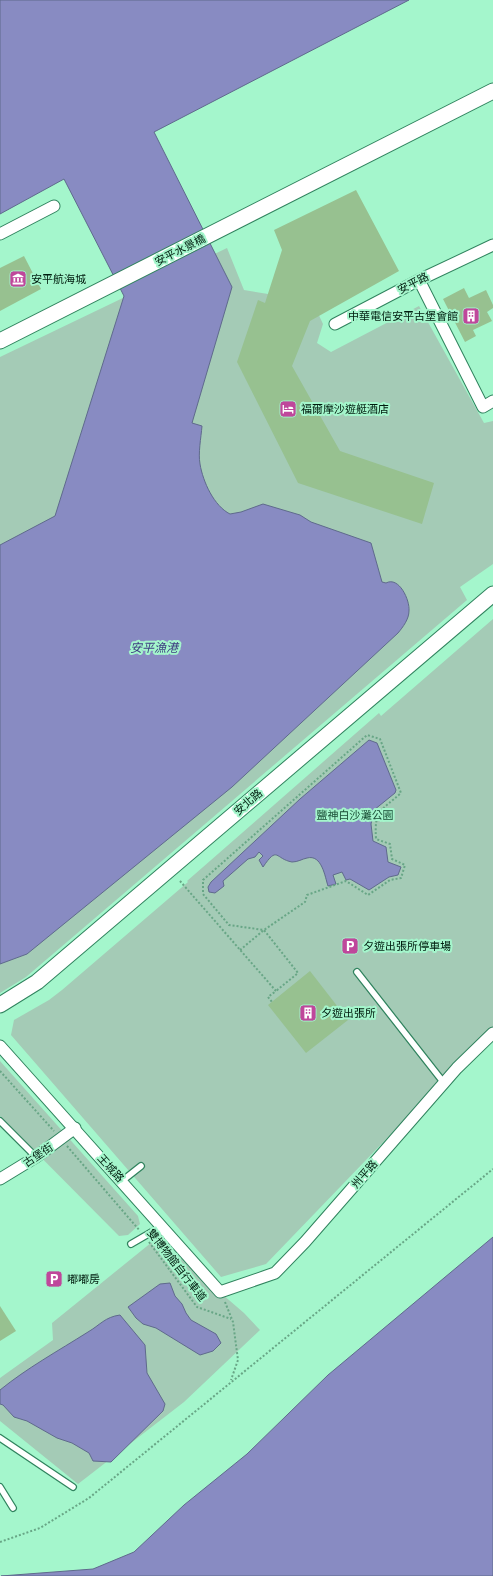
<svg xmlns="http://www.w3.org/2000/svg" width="493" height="1576" font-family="'DM Sans','Noto Sans TC',sans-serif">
<rect width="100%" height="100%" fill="#a4f6cc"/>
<g fill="#a4cbb6">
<path d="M 227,248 L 244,290 L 268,294 L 316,309 L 323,324 L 317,343 L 331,352 L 419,306 L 484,423 L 493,421 L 493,564 L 460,587 L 467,600 L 26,977 L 0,993 L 0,357 Z"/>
<path d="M 493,619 L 493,1028 L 266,1264 L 221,1277 L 11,1035 L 14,1020 L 49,1000 L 62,990 L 188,882 L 187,881 L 379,713 L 381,716 Z"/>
<path d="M 0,1061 L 138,1216 L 140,1224 L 128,1235 L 119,1236 L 0,1116 Z"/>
<path d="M 157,1238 L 244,1313 L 260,1330 L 184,1402 L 78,1484 L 0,1421 L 0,1378 L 53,1340 L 52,1323 Z"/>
</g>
<g fill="#888bc2" stroke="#5f6a8c">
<path d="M 0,0 L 409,0 L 154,132 L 232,287 L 192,423 L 202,426 C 201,438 198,453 200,464 C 203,482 214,506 230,514 L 241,512 L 263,504 L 300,515 L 311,522 L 371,543 L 382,582 L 386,583 C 399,576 410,600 409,611 C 409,619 403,627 398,633 L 232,787 L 27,954 L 0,964 L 0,545 L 55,516 L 124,296 L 64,179 L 0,214 Z"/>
<path d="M 369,740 L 377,743 L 396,790 L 395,793 L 374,810 L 371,824 L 373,841 L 386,847 L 388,862 L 401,867 L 398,875 L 389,877 L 369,890 L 350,879 L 346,880 L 342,872 L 333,875 L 336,884 L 328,886 C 325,877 322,854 307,858 C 302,859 298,862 292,862 C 275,859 278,845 263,867 L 259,860 L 263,856 L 259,852 L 255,857 L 248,859 L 223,881 L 224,886 L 215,893 L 209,892 L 208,887 L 211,882 L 300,799 Z"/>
<path d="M 493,1237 L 493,1576 L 1,1576 L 93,1569 L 134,1552 L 184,1505 L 247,1454 L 328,1375 Z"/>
<path d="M 170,1283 L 175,1296 L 182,1304 L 186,1313 L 191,1320 L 216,1334 L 221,1343 L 213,1351 L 200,1355 L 156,1328 L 143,1324 L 136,1318 L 128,1307 L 160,1284 Z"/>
<path d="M 120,1315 L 145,1345 L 147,1373 L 165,1404 L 163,1411 L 111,1462 L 93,1461 L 89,1453 L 72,1443 L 57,1438 L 27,1421 L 14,1417 L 3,1405 L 0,1404 L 0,1390 C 27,1368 58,1351 88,1332 C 100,1325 105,1317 120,1315 Z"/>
</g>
<g fill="#97c190">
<path d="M 356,190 L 399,271 L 310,321 L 292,366 L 340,451 L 434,483 L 422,524 L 298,483 L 237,362 L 258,300 L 265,303 L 282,250 L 274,230 Z"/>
<path d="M 24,256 L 41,289 L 0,311 L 0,268 Z"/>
<path d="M 464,288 L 469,298 L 486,290 L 493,305 L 493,308 L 487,312 L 492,321 L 473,330 L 476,336 L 465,342 L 443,299 Z"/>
<path d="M 310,971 L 348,1020 L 306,1053 L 268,1005 Z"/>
<path d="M 0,1306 L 16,1331 L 0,1341 Z"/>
</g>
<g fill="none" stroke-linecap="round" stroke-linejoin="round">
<g stroke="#30835e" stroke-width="8">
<g id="lane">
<path d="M 357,972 L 444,1083"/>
<path d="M 0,1121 L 36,1157"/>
<path d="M 122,1181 L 141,1166"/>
<path d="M 131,1244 L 162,1226"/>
<path d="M 0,1438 L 73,1487"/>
<path d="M 0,1487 L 13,1508"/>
</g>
</g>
<g stroke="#30835e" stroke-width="13">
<g id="street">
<path d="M 0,234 L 54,206"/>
<path d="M 419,280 L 483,407 L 493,401"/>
<path d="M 335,324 L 419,280 L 493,245"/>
<path d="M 0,1046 L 220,1292 L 275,1273 L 305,1242 L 457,1068 L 493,1033"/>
<path d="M 0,1179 L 36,1157 L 75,1128"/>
</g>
</g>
<g stroke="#30835e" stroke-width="17">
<g id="secondary">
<path d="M 0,341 L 493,91"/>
<path d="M 0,1005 L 37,982 L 493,594"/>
</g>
</g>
<g stroke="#68a686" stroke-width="2" stroke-dasharray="2 2" stroke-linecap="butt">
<path d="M 180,881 L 276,991 L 268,997 L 272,1002"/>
<path d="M 240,950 L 264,930 L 305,902 L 307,895 L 346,881 L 368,895 L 390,880 L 401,878 L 405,865 L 392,859 L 390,844 L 376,839 C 374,810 381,811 401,793 L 380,739 L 367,735 L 203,880 L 203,894 L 229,925 L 264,930 L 298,973 L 276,991"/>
<path d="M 0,1071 L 54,1131"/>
<path d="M 67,1146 L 140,1231"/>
<path d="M 149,1242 L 197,1307 L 231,1319"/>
<path d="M 225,1302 L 233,1322 L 238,1360 L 231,1380"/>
<path d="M 0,1542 L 40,1528 L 89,1498 L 493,1169"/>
</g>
<use href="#lane" stroke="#fff" stroke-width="5.5"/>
<use href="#street" stroke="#fff" stroke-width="11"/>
<use href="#secondary" stroke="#fff" stroke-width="15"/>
</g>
<defs>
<g id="museum-square" transform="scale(0.9)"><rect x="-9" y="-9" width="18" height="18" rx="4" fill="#bf479b" stroke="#a4f6cc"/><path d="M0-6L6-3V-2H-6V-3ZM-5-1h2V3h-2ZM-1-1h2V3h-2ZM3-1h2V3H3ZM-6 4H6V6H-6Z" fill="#fff"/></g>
<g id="building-square" transform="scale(0.9)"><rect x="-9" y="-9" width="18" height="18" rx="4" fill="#bf479b" stroke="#a4f6cc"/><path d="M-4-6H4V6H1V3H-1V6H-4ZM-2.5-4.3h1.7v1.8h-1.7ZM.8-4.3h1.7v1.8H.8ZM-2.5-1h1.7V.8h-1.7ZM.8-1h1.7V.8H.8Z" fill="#fff"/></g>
<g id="hotel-square" transform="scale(0.9)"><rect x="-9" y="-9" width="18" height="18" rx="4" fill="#bf479b" stroke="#a4f6cc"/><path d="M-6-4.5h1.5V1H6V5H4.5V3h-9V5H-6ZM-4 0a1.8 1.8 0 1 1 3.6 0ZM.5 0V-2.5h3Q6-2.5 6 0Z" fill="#fff"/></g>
<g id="parking-square" transform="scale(0.9)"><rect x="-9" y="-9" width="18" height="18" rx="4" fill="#bf479b" stroke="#a4f6cc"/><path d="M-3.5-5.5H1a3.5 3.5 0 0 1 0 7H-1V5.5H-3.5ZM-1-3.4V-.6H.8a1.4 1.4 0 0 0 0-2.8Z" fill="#fff"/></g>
</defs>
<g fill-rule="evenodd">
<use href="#museum-square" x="18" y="279"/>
<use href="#building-square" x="471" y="316"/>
<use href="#hotel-square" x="288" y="409"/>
<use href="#parking-square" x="350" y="946"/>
<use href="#building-square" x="308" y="1013"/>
<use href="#parking-square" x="54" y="1279"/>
</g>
<g text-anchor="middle" stroke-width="4" stroke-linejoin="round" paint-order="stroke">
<g font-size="11" fill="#001d0f" stroke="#a4f6cc">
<text transform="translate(180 250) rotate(-27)" y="4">安平水景橋</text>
<text transform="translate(413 283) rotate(-27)" y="4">安平路</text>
<text transform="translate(248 802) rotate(-40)" y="4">安北路</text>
<text transform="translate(38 1155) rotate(-34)" y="4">古堡街</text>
<text transform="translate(111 1168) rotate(48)" y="4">王城路</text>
<text transform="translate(364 1174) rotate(-49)" y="4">州平路</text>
<text transform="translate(177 1265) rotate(52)" y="4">雙博物館自行車道</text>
</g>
<g font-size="11" fill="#001d0f" stroke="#a4f6cc" text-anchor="start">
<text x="31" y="283">安平航海城</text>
<text x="458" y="320" text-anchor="end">中華電信安平古堡會館</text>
<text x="301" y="413">福爾摩沙遊艇酒店</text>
<text x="363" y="950">夕遊出張所停車場</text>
<text x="321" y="1017">夕遊出張所</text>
<text x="67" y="1283">嘟嘟房</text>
</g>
<g font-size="11" fill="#1a4d36" stroke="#a4f6cc">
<text x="355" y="819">鹽神白沙灘公園</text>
</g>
<g font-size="12" font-style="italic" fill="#3e3d81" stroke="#a4f6cc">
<text x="154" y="652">安平漁港</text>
</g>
</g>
</svg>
